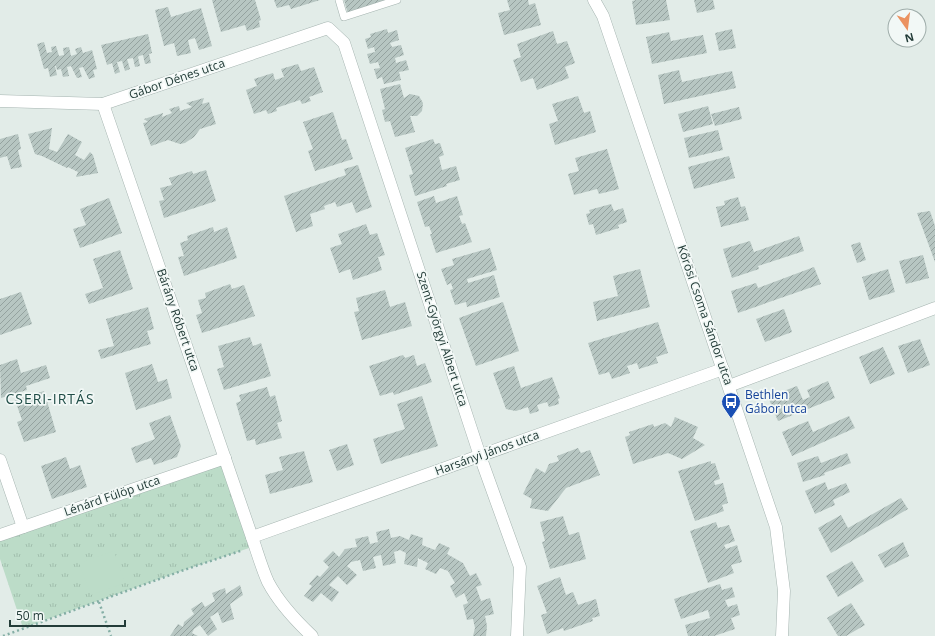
<svg xmlns="http://www.w3.org/2000/svg" width="935" height="636" font-family="'Open Sans',sans-serif">
<defs>
<pattern id="grass-tufts" width="24" height="20" patternUnits="userSpaceOnUse"><rect width="24" height="20" fill="#bcdcc8"/><path d="M3 7l-1-3M5 7V3M7 7l1-3M15 17l-1-3M17 17v-4M19 17l1-3" fill="none" stroke="#a1bead"/></pattern>
<pattern id="building-hatch" width="6" height="6" patternUnits="userSpaceOnUse"><rect width="6" height="6" fill="#b7c6c2"/><path d="M-1 1l2-2M0 6l6-6M5 7l2-2" fill="none" stroke="#94a29f"/></pattern>
</defs>
<rect width="100%" height="100%" fill="#e2ece8"/>
<path fill="url(#grass-tufts)" d="M 225,458 L 255,546 L 184,570 L 23,628 L 0,559 L 0,535 Z"/>
<path fill="#bcdcc8" d="M 114,551 L 125,583 L 91,595 L 79,563 Z"/>
<g fill="url(#building-hatch)">
<path d="M 212,0 L 255,0 L 261,20 L 259,21 L 260,27 L 247,31 L 245,25 L 221,32 Z"/>
<path d="M 274,0 L 320,0 L 291,9 L 289,5 L 277,8 Z"/>
<path d="M 344,0 L 388,0 L 348,14 Z"/>
<path d="M 507,0 L 528,0 L 529,5 L 535,3 L 541,25 L 504,35 L 498,13 L 510,10 Z"/>
<path d="M 636,0 L 666,0 L 670,20 L 636,25 L 632,1 Z"/>
<path d="M 694,0 L 713,0 L 715,9 L 697,13 Z"/>
<path d="M 168,7 L 171,17 L 201,8 L 212,46 L 199,50 L 195,38 L 188,40 L 191,53 L 177,56 L 174,43 L 164,46 L 155,10 Z"/>
<path d="M 387,29 L 388,33 L 397,30 L 399,40 L 390,43 L 392,47 L 401,45 L 404,55 L 395,58 L 396,63 L 406,60 L 409,70 L 399,72 L 401,80 L 384,84 L 382,77 L 377,79 L 374,69 L 380,68 L 378,62 L 370,64 L 367,54 L 375,52 L 374,47 L 368,49 L 365,39 L 371,37 L 370,34 Z"/>
<path d="M 732,29 L 736,48 L 719,51 L 715,33 Z"/>
<path d="M 553,31 L 557,44 L 567,41 L 575,63 L 565,67 L 569,78 L 537,90 L 533,78 L 521,82 L 513,60 L 521,57 L 517,44 Z"/>
<path d="M 669,32 L 671,41 L 703,35 L 707,53 L 652,64 L 646,37 Z"/>
<path d="M 148,34 L 152,53 L 149,54 L 151,63 L 145,64 L 143,55 L 139,56 L 138,57 L 140,66 L 135,67 L 133,58 L 127,59 L 130,69 L 125,71 L 122,61 L 117,62 L 120,72 L 115,74 L 112,63 L 107,65 L 101,45 Z"/>
<path d="M 44,42 L 47,53 L 52,52 L 51,47 L 56,46 L 59,56 L 64,55 L 63,48 L 69,47 L 71,56 L 77,54 L 75,49 L 81,47 L 83,53 L 92,50 L 97,69 L 93,70 L 95,77 L 89,79 L 83,67 L 79,68 L 82,77 L 77,78 L 71,66 L 67,67 L 69,76 L 63,77 L 61,69 L 57,70 L 56,66 L 55,66 L 57,75 L 50,77 L 48,68 L 44,69 L 37,44 Z"/>
<path d="M 298,64 L 301,71 L 314,67 L 323,92 L 309,97 L 311,101 L 302,104 L 300,100 L 276,108 L 277,111 L 268,114 L 266,110 L 254,114 L 246,90 L 257,86 L 254,79 L 273,73 L 275,80 L 284,77 L 281,69 Z"/>
<path d="M 679,70 L 682,82 L 732,71 L 736,88 L 664,104 L 658,75 Z"/>
<path d="M 400,84 L 404,98 L 410,94 L 419,96 L 423,103 L 422,111 L 417,116 L 410,116 L 415,132 L 395,137 L 390,121 L 385,122 L 382,110 L 385,109 L 380,89 Z"/>
<path d="M 578,96 L 584,113 L 590,111 L 596,132 L 555,145 L 549,124 L 558,121 L 552,104 Z"/>
<path d="M 204,98 L 202,104 L 209,102 L 216,124 L 200,129 L 194,137 L 185,143 L 180,144 L 168,140 L 151,146 L 143,123 L 148,122 L 144,119 L 163,113 L 162,117 L 172,113 L 169,109 L 179,106 L 180,111 L 192,107 L 186,103 Z"/>
<path d="M 708,106 L 713,124 L 683,132 L 678,114 Z"/>
<path d="M 739,107 L 742,119 L 715,126 L 711,114 Z"/>
<path d="M 333,112 L 342,140 L 346,139 L 353,159 L 315,171 L 308,151 L 313,149 L 303,122 Z"/>
<path d="M 52,128 L 49,149 L 57,152 L 68,134 L 82,142 L 75,155 L 84,160 L 90,152 L 93,155 L 98,173 L 76,177 L 78,172 L 68,167 L 67,168 L 42,156 L 35,154 L 28,134 Z"/>
<path d="M 718,130 L 723,150 L 689,158 L 684,138 Z"/>
<path d="M 18,134 L 21,149 L 18,150 L 22,167 L 11,169 L 7,156 L 0,158 L 0,139 Z"/>
<path d="M 433,139 L 435,144 L 440,143 L 444,155 L 439,157 L 442,170 L 456,166 L 460,180 L 446,184 L 447,186 L 415,196 L 409,175 L 413,174 L 405,148 Z"/>
<path d="M 607,149 L 619,189 L 599,194 L 597,189 L 574,195 L 568,174 L 579,171 L 575,158 Z"/>
<path d="M 729,156 L 735,178 L 694,189 L 688,167 Z"/>
<path d="M 358,165 L 372,207 L 356,213 L 352,202 L 337,207 L 335,202 L 324,206 L 325,209 L 310,214 L 313,226 L 296,232 L 284,196 L 346,175 L 344,169 Z"/>
<path d="M 206,170 L 216,201 L 164,218 L 159,201 L 164,200 L 160,188 L 172,185 L 169,178 L 192,171 L 193,174 Z"/>
<path d="M 434,196 L 436,203 L 457,196 L 463,215 L 459,216 L 462,224 L 465,223 L 472,242 L 436,253 L 430,234 L 432,234 L 429,226 L 425,227 L 417,202 Z"/>
<path d="M 738,197 L 741,207 L 745,206 L 749,220 L 721,227 L 716,207 L 725,205 L 724,201 Z"/>
<path d="M 109,198 L 122,233 L 80,248 L 73,229 L 86,225 L 80,209 Z"/>
<path d="M 611,204 L 614,211 L 623,208 L 627,222 L 618,225 L 619,228 L 596,235 L 593,224 L 589,225 L 586,214 L 590,213 L 589,210 Z"/>
<path d="M 930,211 L 935,226 L 935,262 L 917,213 Z"/>
<path d="M 366,224 L 370,235 L 377,233 L 385,255 L 378,257 L 382,270 L 353,280 L 350,269 L 339,273 L 330,248 L 342,244 L 338,234 Z"/>
<path d="M 213,227 L 214,232 L 227,227 L 237,258 L 184,276 L 178,257 L 184,256 L 180,243 L 188,240 L 187,236 Z"/>
<path d="M 799,236 L 804,251 L 758,266 L 759,269 L 732,278 L 723,249 L 750,241 L 754,252 Z"/>
<path d="M 860,242 L 866,260 L 857,263 L 851,245 Z"/>
<path d="M 490,248 L 497,270 L 467,279 L 468,283 L 494,275 L 500,297 L 467,307 L 466,302 L 455,305 L 450,290 L 453,289 L 451,283 L 447,285 L 441,269 L 454,265 L 452,259 Z"/>
<path d="M 120,250 L 133,289 L 89,304 L 85,294 L 103,288 L 93,259 Z"/>
<path d="M 923,255 L 929,278 L 906,284 L 899,261 Z"/>
<path d="M 814,267 L 821,284 L 738,313 L 731,291 L 756,283 L 758,288 Z"/>
<path d="M 640,269 L 650,307 L 597,321 L 593,302 L 618,296 L 613,276 Z"/>
<path d="M 888,269 L 895,292 L 869,300 L 862,277 Z"/>
<path d="M 230,284 L 232,289 L 244,285 L 255,316 L 202,333 L 196,315 L 202,313 L 198,300 L 206,298 L 205,293 Z"/>
<path d="M 385,290 L 390,307 L 405,302 L 412,326 L 362,340 L 354,312 L 359,311 L 356,298 Z"/>
<path d="M 21,292 L 32,324 L 0,335 L 0,299 Z"/>
<path d="M 503,302 L 519,351 L 476,366 L 459,318 Z"/>
<path d="M 148,307 L 154,329 L 147,331 L 151,344 L 101,359 L 98,350 L 114,346 L 106,319 Z"/>
<path d="M 784,309 L 792,332 L 765,342 L 756,319 Z"/>
<path d="M 658,322 L 668,353 L 656,357 L 658,363 L 639,369 L 637,363 L 627,366 L 630,373 L 612,379 L 609,372 L 599,375 L 588,343 Z"/>
<path d="M 250,337 L 253,346 L 261,343 L 271,376 L 224,390 L 217,369 L 224,367 L 218,346 Z"/>
<path d="M 920,339 L 930,365 L 908,373 L 898,346 Z"/>
<path d="M 883,347 L 895,374 L 870,384 L 859,357 Z"/>
<path d="M 403,355 L 405,358 L 414,355 L 417,366 L 425,363 L 432,382 L 394,395 L 393,392 L 380,396 L 369,366 Z"/>
<path d="M 17,359 L 21,373 L 46,365 L 50,378 L 26,386 L 27,390 L 1,398 L 0,365 Z"/>
<path d="M 152,364 L 158,382 L 167,379 L 172,398 L 136,410 L 125,373 Z"/>
<path d="M 514,366 L 521,388 L 552,377 L 560,398 L 558,399 L 559,404 L 549,407 L 547,402 L 537,405 L 539,411 L 530,414 L 528,407 L 516,411 L 506,409 L 493,373 Z"/>
<path d="M 828,381 L 835,398 L 778,421 L 768,397 L 797,386 L 803,400 L 810,397 L 807,390 Z"/>
<path d="M 267,387 L 270,397 L 275,395 L 282,421 L 277,423 L 282,438 L 256,445 L 255,439 L 247,441 L 236,403 L 241,401 L 239,395 Z"/>
<path d="M 44,391 L 56,432 L 24,442 L 17,422 L 22,420 L 15,400 Z"/>
<path d="M 422,396 L 438,446 L 381,464 L 373,439 L 405,429 L 397,404 Z"/>
<path d="M 170,415 L 181,446 L 177,457 L 154,465 L 151,458 L 136,463 L 131,448 L 155,439 L 149,423 Z"/>
<path d="M 849,416 L 855,428 L 792,456 L 782,432 L 808,421 L 813,432 Z"/>
<path d="M 675,417 L 698,427 L 693,438 L 705,445 L 682,459 L 668,453 L 633,464 L 625,437 L 630,435 L 629,432 L 653,424 L 654,427 L 665,423 L 671,427 Z"/>
<path d="M 347,444 L 354,465 L 337,471 L 329,450 Z"/>
<path d="M 578,448 L 581,453 L 590,450 L 600,475 L 566,488 L 548,511 L 530,508 L 532,499 L 523,494 L 536,468 L 545,473 L 549,464 L 559,461 L 557,456 Z"/>
<path d="M 304,451 L 313,482 L 270,494 L 265,475 L 283,470 L 279,457 Z"/>
<path d="M 847,453 L 851,463 L 824,473 L 825,475 L 803,482 L 797,463 L 818,456 L 821,463 Z"/>
<path d="M 66,457 L 70,469 L 80,465 L 87,487 L 52,499 L 41,466 Z"/>
<path d="M 711,461 L 711,464 L 715,463 L 720,479 L 714,481 L 715,485 L 723,483 L 728,503 L 722,505 L 724,511 L 695,521 L 678,471 Z"/>
<path d="M 825,482 L 828,490 L 846,483 L 850,492 L 833,500 L 835,505 L 815,514 L 805,491 Z"/>
<path d="M 901,498 L 908,509 L 831,553 L 818,528 L 841,515 L 848,528 Z"/>
<path d="M 563,516 L 569,535 L 579,532 L 586,559 L 550,569 L 542,542 L 545,541 L 540,522 Z"/>
<path d="M 716,522 L 718,528 L 729,525 L 735,541 L 724,545 L 726,549 L 737,545 L 742,562 L 731,565 L 734,573 L 708,583 L 690,531 Z"/>
<path d="M 389,529 L 391,538 L 400,536 L 409,540 L 411,534 L 423,538 L 422,545 L 435,550 L 439,543 L 450,548 L 447,554 L 463,563 L 470,576 L 476,573 L 482,585 L 476,587 L 481,601 L 490,598 L 494,614 L 485,616 L 487,626 L 486,636 L 473,636 L 475,628 L 473,619 L 467,620 L 463,605 L 468,603 L 465,595 L 464,593 L 456,598 L 450,586 L 455,583 L 448,571 L 440,568 L 436,574 L 425,569 L 428,563 L 418,558 L 417,567 L 404,564 L 406,553 L 400,550 L 394,552 L 396,563 L 383,566 L 381,555 L 373,557 L 376,568 L 363,571 L 360,560 L 351,562 L 347,566 L 357,575 L 347,585 L 338,576 L 329,585 L 339,592 L 332,602 L 321,593 L 313,602 L 304,596 L 312,586 L 309,584 L 317,575 L 320,577 L 329,567 L 323,561 L 333,551 L 339,557 L 345,549 L 357,547 L 355,539 L 368,536 L 370,544 L 378,542 L 376,532 Z"/>
<path d="M 903,542 L 909,556 L 885,568 L 878,555 Z"/>
<path d="M 852,561 L 864,581 L 838,597 L 826,576 Z"/>
<path d="M 560,577 L 566,595 L 573,592 L 578,605 L 596,599 L 600,616 L 592,618 L 593,621 L 564,631 L 563,628 L 547,634 L 541,615 L 547,613 L 537,586 Z"/>
<path d="M 720,584 L 722,590 L 732,587 L 735,597 L 725,600 L 728,607 L 737,604 L 740,615 L 731,618 L 735,629 L 714,636 L 688,636 L 685,625 L 710,618 L 708,610 L 681,619 L 674,599 Z"/>
<path d="M 240,585 L 243,595 L 230,604 L 234,619 L 222,623 L 218,612 L 210,617 L 217,629 L 208,636 L 200,625 L 194,629 L 192,633 L 198,636 L 170,636 L 178,624 L 183,627 L 184,622 L 194,614 L 191,609 L 202,602 L 205,607 L 215,601 L 212,593 L 225,588 L 226,594 Z"/>
<path d="M 851,603 L 865,625 L 846,636 L 838,636 L 827,618 Z"/>
</g>
<g fill="none" stroke-linecap="round" stroke-linejoin="round">
<g stroke="#a5b4b0" stroke-width="8">
<path id="lane" d="M 339,0 L 344,17 L 397,0"/>
</g>
<g stroke="#a5b4b0" stroke-width="13">
<g id="street">
<path d="M 594,0 L 603,16 L 776,527 L 784,591 L 782,636"/>
<path d="M 0,101 L 103,104 L 328,28 L 344,43 L 480,456 L 520,567 L 517,636"/>
<path d="M 103,104 L 255,546 C 259,558 263,571 268,582 C 279,603 295,620 312,636"/>
<path d="M 729,386 L 935,308"/>
<path d="M 0,460 L 23,527"/>
<path d="M 0,535 L 225,458"/>
<path d="M 252,537 L 723,369"/>
</g>
</g>
<g stroke="#84aea5" stroke-width="2.5" stroke-dasharray="2 3" stroke-linecap="butt">
<path d="M 99,602 L 111,636"/>
<path d="M 3,636 L 184,570 L 243,550"/>
</g>
<use href="#lane" stroke="#fff" stroke-width="7"/>
<use href="#street" stroke="#fff" stroke-width="12"/>
</g>
<defs>
<g id="bus-pin" transform="scale(1)"><path d="M0 17L-7.5 6A9.5 9.5 0 1 1 7.5 6Z" fill="#1a4fb4" stroke="#f2f8f6"/><path d="M-5-6H5V4H4V6H2V4H-2V6H-4V4H-5ZM-3.5-4V0h7V-4ZM-3.5 1.2v1.5H-2V1.2ZM2 1.2v1.5H3.5V1.2Z" fill="#fff"/></g>
</defs>
<g fill-rule="evenodd">
<use href="#bus-pin" x="731" y="402"/>
</g>
<g text-anchor="middle" stroke-width="3.5" stroke-linejoin="round" paint-order="stroke">
<g font-size="12" fill="#233c38" stroke="#f2f8f6">
<text transform="translate(177 79) rotate(-19)" y="4">Gábor Dénes utca</text>
<text transform="translate(705 315) rotate(71)" y="4">Kőrösi Csoma Sándor utca</text>
<text transform="translate(178 320) rotate(71)" y="4">Bárány Róbert utca</text>
<text transform="translate(442 339) rotate(72)" y="4">Szent-Györgyi Albert utca</text>
<text transform="translate(487 453) rotate(-20)" y="4">Harsányi János utca</text>
<text transform="translate(112 496) rotate(-19)" y="4">Lénárd Fülöp utca</text>
</g>
<g font-size="12" fill="#164399" stroke="#f2f8f6" text-anchor="start">
<text x="745" y="399">Bethlen<tspan x="745" dy="14">Gábor utca</tspan></text>
</g>
<g font-size="14" letter-spacing="1" fill="#204d47" stroke="#f2f8f6">
<text x="50" y="404">CSERI-IRTÁS</text>
</g>
</g>
<g transform="translate(907 28) rotate(166)"><circle r="19" fill="#f2f8f6" stroke="#9fadaa"/>
<path d="M0-3L7 15L0 10L-7 15Z" fill="#eb9260"/>
<text y="-6" font-size="11" font-weight="bold" text-anchor="middle" fill="#233c38">N</text>
</g>
<path d="M10 620v6h115v-6" fill="none" stroke="#233c38" stroke-width="2"/>
<text x="16" y="620" font-size="12" fill="#233c38" stroke="#f2f8f6" stroke-width="3" paint-order="stroke">50 m</text>
</svg>
